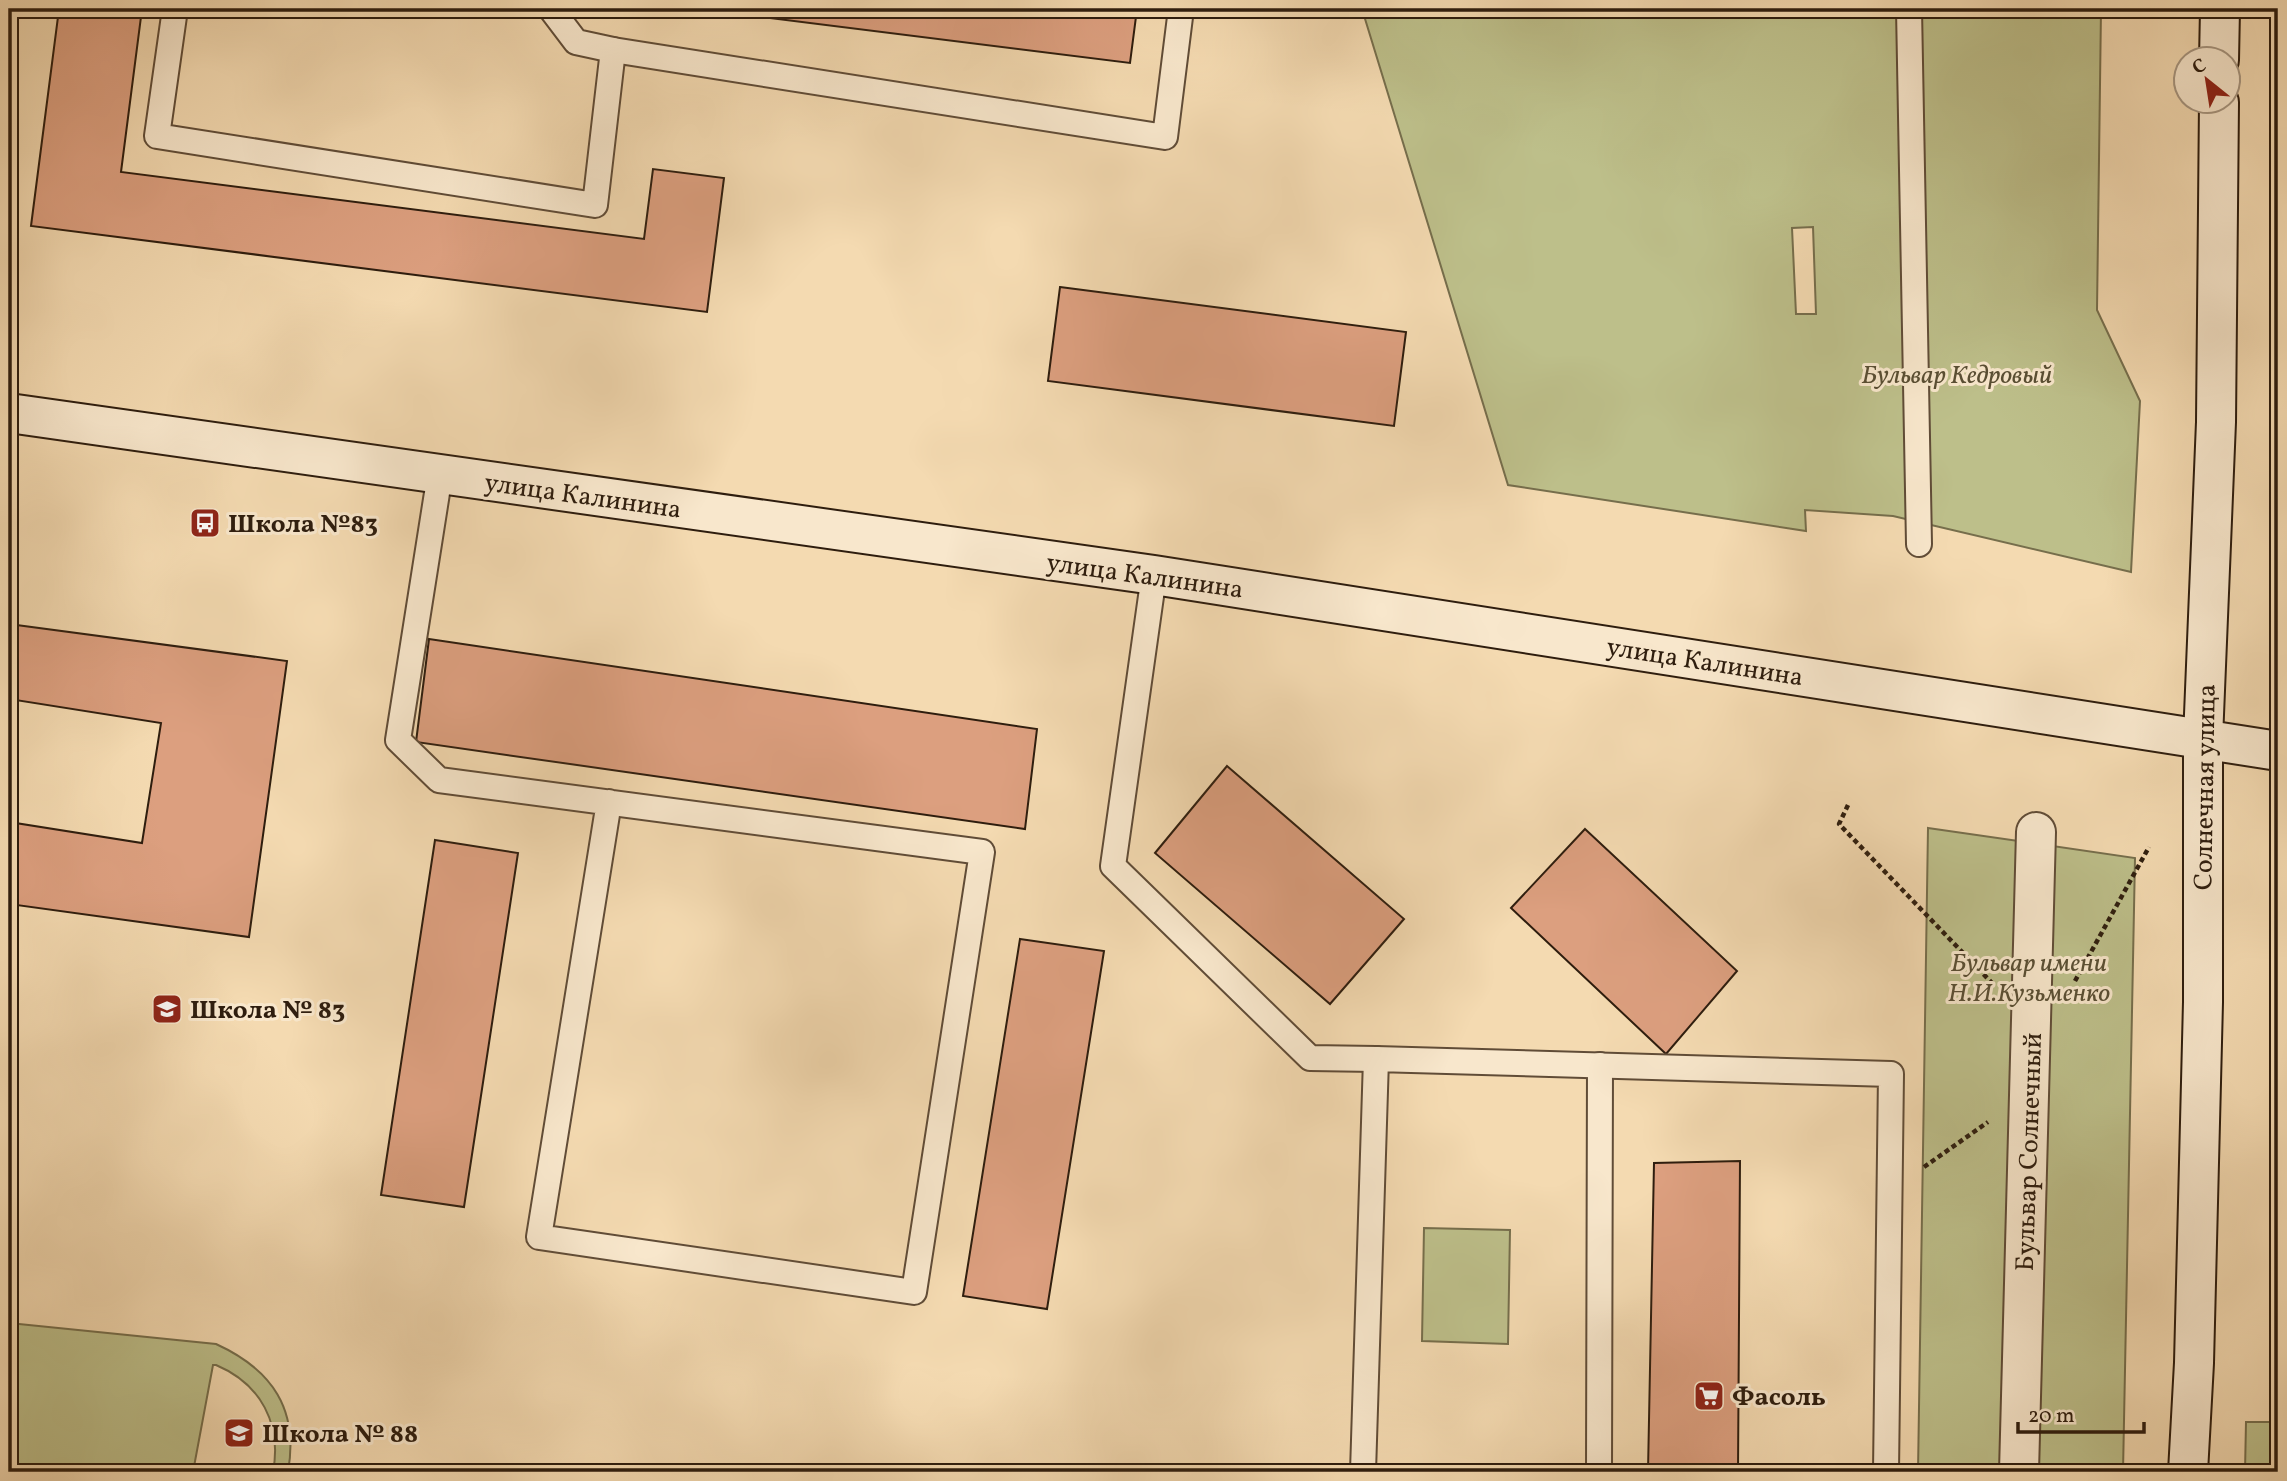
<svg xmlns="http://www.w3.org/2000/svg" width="2287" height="1481" font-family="Vollkorn,serif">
<rect width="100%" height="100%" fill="#f4dab1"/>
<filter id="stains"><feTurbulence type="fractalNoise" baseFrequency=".00286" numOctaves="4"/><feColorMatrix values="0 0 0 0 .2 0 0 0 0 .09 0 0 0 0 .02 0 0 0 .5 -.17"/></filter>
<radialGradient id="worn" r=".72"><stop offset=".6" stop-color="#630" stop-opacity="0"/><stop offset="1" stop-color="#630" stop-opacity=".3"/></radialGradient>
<g fill="#bdbf8a" stroke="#766e4c" stroke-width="2" fill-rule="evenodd">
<path d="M 1362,9 L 2101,9 L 2097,310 L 2140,401 L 2131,572 L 1893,516 L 1805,510 L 1806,531 L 1508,485 ZM 1813,227 L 1816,314 L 1796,314 L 1792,228 Z"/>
<path d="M 1928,828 L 2135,858 L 2123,1472 L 1918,1472 Z"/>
<path d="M 1424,1228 L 1510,1230 L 1508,1344 L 1422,1341 Z"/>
<path d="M 9,1323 L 216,1344 C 273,1370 299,1410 288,1472 L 273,1472 C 282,1424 261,1384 216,1365 L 213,1365 L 193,1472 L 9,1472 Z"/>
<path d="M 2246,1422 L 2278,1422 L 2278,1472 L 2245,1472 Z"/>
</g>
<g fill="#dc9f7f" stroke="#2e1d0e" stroke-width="2">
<path d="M 59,9 L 142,9 L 121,172 L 644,239 L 653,169 L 724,178 L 707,312 L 31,226 Z"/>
<path d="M 699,9 L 1137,9 L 1130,63 Z"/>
<path d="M 1060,287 L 1406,332 L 1394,426 L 1048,381 Z"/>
<path d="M 9,624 L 287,661 L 249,937 L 9,904 L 9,822 L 142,843 L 161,723 L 9,699 Z"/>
<path d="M 429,639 L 1037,729 L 1025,829 L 416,742 Z"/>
<path d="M 1227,766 L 1404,919 L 1330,1004 L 1155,853 Z"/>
<path d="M 1585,829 L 1737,971 L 1666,1054 L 1511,908 Z"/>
<path d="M 435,840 L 518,853 L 464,1207 L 381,1195 Z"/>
<path d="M 1020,939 L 1104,951 L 1047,1309 L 963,1296 Z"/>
<path d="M 1740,1161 L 1738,1472 L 1648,1472 L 1654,1163 Z"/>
</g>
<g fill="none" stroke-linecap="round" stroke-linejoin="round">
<g stroke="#604c37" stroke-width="28">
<g id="service">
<path d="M 175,9 L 157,136 L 595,205 L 613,50 L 1165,137 L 1181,9"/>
<path d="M 551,9 L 576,42 L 613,50"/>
<path d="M 1909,9 L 1919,544"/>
<path d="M 440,474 L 398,740 L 439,780 L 982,852 L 914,1292 L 539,1237 L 609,802"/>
<path d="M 1154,575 L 1113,866 L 1310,1058 L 1376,1059"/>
<path d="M 1363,1472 L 1376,1059 L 1891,1074 L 1886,1472"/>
<path d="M 1599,1472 L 1600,1065"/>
</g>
</g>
<g stroke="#604c37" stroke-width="42">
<path id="pedestrian" d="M 2019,1472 L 2036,832"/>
</g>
<g stroke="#2e1d0e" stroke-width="42">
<g id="secondary">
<path d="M 2219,60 L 2220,9"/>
<path d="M 9,413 L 1154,575 L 2278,751"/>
<path d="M 2188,1472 L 2194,1363 L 2203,1002 L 2203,739 L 2216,422 L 2219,102"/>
</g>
</g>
<g stroke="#2e1d0e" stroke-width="4.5" stroke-dasharray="5 3.5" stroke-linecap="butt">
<path d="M 1848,805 L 1839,824 L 1992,983"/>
<path d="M 2075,981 L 2149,847"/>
<path d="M 1924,1167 L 1988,1122"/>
</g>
<use href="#service" stroke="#f8e7cc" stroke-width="24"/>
<use href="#pedestrian" stroke="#f8e7cc" stroke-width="38"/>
<use href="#secondary" stroke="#f8e7cc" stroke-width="38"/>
</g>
<defs>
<g id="bus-square" transform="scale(1.575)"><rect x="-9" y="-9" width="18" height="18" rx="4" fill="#8f2418" stroke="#f8e7cc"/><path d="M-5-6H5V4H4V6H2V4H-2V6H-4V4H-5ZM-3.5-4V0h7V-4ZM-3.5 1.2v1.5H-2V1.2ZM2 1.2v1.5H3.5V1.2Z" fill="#fff"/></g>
<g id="school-square" transform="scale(1.575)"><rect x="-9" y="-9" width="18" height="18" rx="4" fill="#8f2418" stroke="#f8e7cc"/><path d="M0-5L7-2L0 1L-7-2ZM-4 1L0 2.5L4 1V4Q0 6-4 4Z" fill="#fff"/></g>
<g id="supermarket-square" transform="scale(1.575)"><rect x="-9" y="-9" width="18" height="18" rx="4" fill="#8f2418" stroke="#f8e7cc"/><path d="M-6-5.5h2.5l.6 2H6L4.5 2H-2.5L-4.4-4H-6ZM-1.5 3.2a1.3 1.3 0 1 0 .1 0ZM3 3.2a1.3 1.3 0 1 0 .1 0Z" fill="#fff"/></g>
</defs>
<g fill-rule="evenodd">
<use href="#bus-square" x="205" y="523"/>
<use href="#school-square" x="167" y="1009"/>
<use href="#supermarket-square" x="1709" y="1396"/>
<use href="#school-square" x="239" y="1433"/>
</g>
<g text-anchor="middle" stroke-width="6" stroke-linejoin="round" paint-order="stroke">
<g font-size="26" font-style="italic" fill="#594e33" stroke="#f8e7cc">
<text x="1957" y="383">Бульвар Кедровый</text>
<text x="2029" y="971">Бульвар имени<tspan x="2029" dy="30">Н.И.Кузьменко</tspan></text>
</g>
<g font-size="26" fill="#2e1d0e" stroke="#f8e7cc">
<text transform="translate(583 495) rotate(8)" y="9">улица Калинина</text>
<text transform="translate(1145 575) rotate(8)" y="9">улица Калинина</text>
<text transform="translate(1705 661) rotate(9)" y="9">улица Калинина</text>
<text transform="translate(2204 787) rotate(-89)" y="9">Солнечная улица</text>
<text transform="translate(2028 1152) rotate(-88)" y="9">Бульвар Солнечный</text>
</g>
<g font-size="26" font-weight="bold" fill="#2e1d0e" stroke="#f8e7cc" text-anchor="start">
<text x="228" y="532">Школа №83</text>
<text x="190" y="1018">Школа № 83</text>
<text x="1732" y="1405">Фасоль</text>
<text x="262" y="1442">Школа № 88</text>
</g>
</g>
<rect width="2287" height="1481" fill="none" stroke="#f4dab1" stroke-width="35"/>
<rect x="10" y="10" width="2266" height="1460" fill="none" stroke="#2e1d0e" stroke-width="3.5"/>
<rect x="18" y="18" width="2252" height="1446" fill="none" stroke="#2e1d0e" stroke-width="2"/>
<g transform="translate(2207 80) rotate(330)"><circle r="33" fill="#f8e7cc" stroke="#a79680" stroke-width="2"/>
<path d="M0-5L12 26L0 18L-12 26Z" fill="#8f2418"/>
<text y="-10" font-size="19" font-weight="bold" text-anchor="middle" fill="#2e1d0e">С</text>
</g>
<path d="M2018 1422v10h126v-10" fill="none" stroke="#2e1d0e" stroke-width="3.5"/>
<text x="2028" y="1422" font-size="21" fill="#2e1d0e" stroke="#f8e7cc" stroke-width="5" paint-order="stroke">20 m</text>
<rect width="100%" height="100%" filter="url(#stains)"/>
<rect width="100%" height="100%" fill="url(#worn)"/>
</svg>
